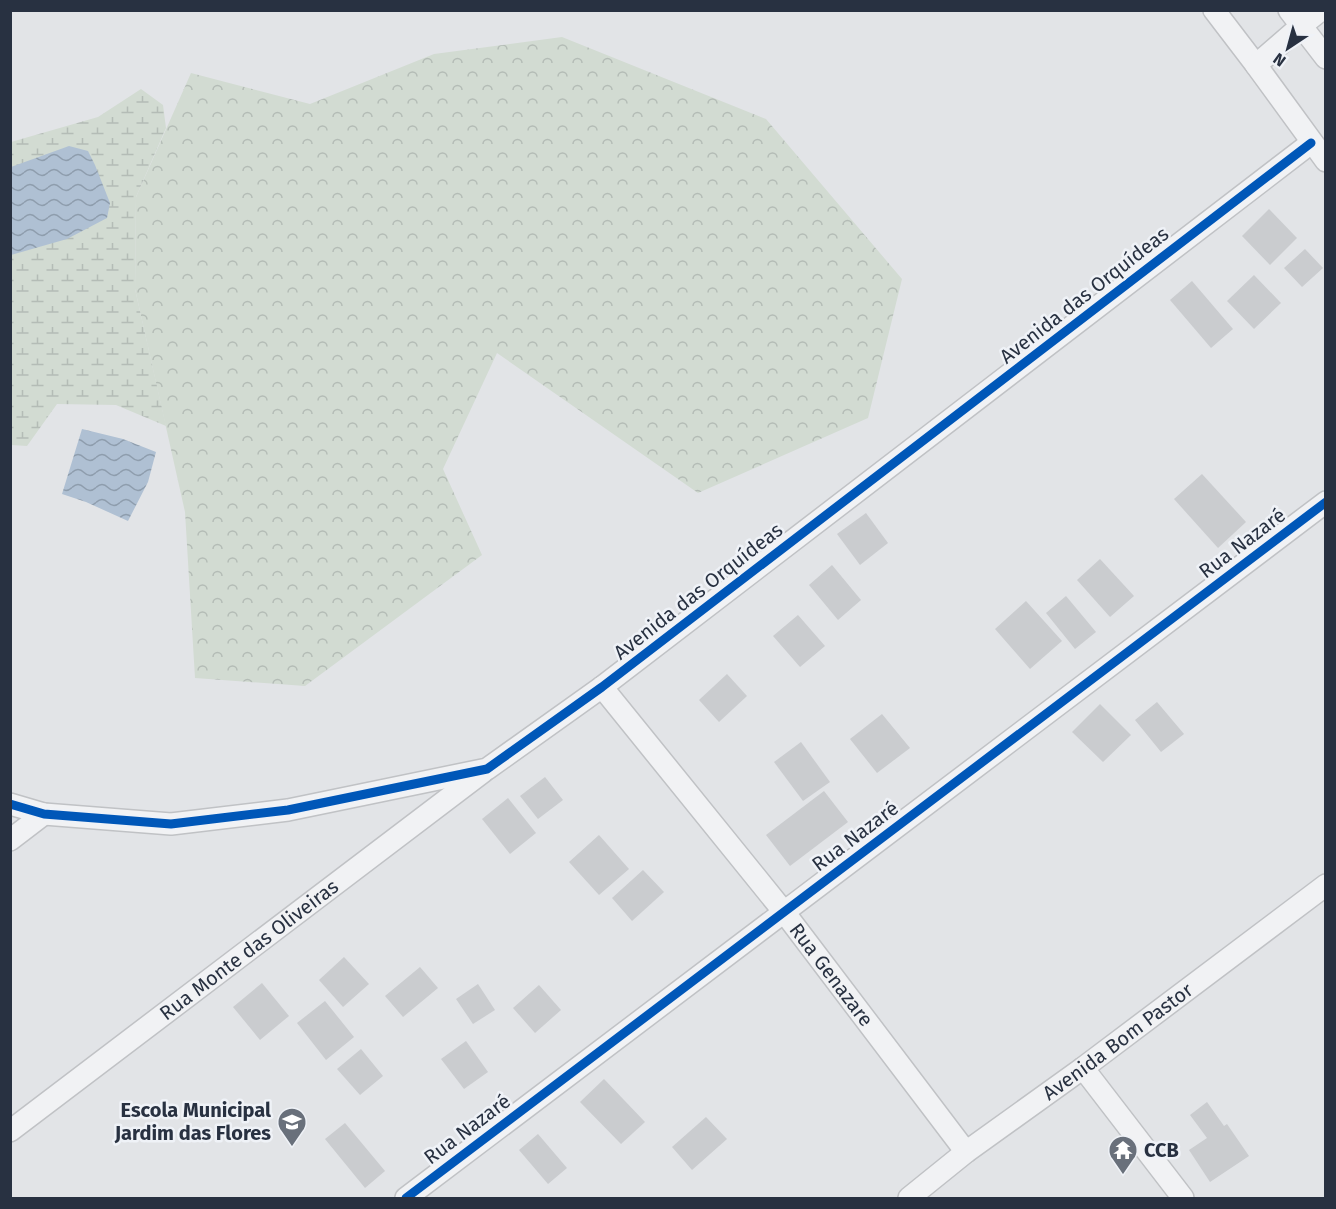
<svg xmlns="http://www.w3.org/2000/svg" width="1336" height="1209" font-family="'Fira Sans',sans-serif">
<defs>
<pattern id="forest-crowns" width="20" height="18" patternUnits="userSpaceOnUse" patternTransform="scale(1.5)"><rect width="20" height="18" fill="#d2dbd2"/><path d="M2 6a3 3 0 1 1 6 0M12 15a3 3 0 1 1 6 0" fill="none" stroke="#b4bcb6"/></pattern>
<pattern id="wetland-marsh" width="20" height="14" patternUnits="userSpaceOnUse" patternTransform="scale(1.5)"><rect width="20" height="14" fill="#d2dbd2"/><path d="M1 5h8M5 5V1M11 12h8M15 12V8" fill="none" stroke="#b4bcb6"/></pattern>
<pattern id="water-waves" width="16" height="10" patternUnits="userSpaceOnUse" patternTransform="scale(1.5)"><rect width="16" height="10" fill="#afc0d3"/><path d="M0 5q4-4 8 0t8 0" fill="none" stroke="#8e9dad"/></pattern>
</defs>
<rect width="100%" height="100%" fill="#e2e4e7"/>
<path fill="url(#forest-crowns)" d="M 562,37 L 766,119 L 902,279 L 868,418 L 698,493 L 497,353 L 443,469 L 482,555 L 305,686 L 195,678 L 185,512 L 135,289 L 136,197 L 191,73 L 310,104 L 434,54 Z"/>
<path fill="url(#wetland-marsh)" d="M 141,89 L 163,105 L 166,128 L 136,197 L 135,289 L 166,426 L 116,405 L 57,404 L 27,446 L 11,445 L 11,142 L 98,117 Z"/>
<g fill="url(#water-waves)">
<path d="M 69,146 L 88,151 L 95,165 L 110,203 L 107,218 L 67,239 L 11,255 L 11,167 Z"/>
<path d="M 82,429 L 123,439 L 156,452 L 148,482 L 128,521 L 86,502 L 62,494 Z"/>
</g>
<g fill="#cacccf">
<path d="M 1269,209 L 1297,238 L 1270,265 L 1242,236 Z"/>
<path d="M 1305,249 L 1323,268 L 1302,287 L 1284,268 Z"/>
<path d="M 1254,275 L 1281,303 L 1254,329 L 1227,301 Z"/>
<path d="M 1192,281 L 1233,329 L 1211,348 L 1170,300 Z"/>
<path d="M 1202,474 L 1246,522 L 1218,548 L 1174,499 Z"/>
<path d="M 866,513 L 888,543 L 860,565 L 837,534 Z"/>
<path d="M 1100,559 L 1134,596 L 1110,617 L 1077,580 Z"/>
<path d="M 832,565 L 861,600 L 838,620 L 809,585 Z"/>
<path d="M 1066,596 L 1096,632 L 1075,649 L 1046,613 Z"/>
<path d="M 1026,601 L 1062,641 L 1030,669 L 995,629 Z"/>
<path d="M 798,615 L 825,646 L 800,667 L 773,636 Z"/>
<path d="M 727,674 L 747,696 L 719,722 L 699,700 Z"/>
<path d="M 1157,702 L 1184,734 L 1161,752 L 1135,720 Z"/>
<path d="M 1100,704 L 1131,735 L 1103,762 L 1072,732 Z"/>
<path d="M 882,714 L 910,748 L 877,773 L 850,739 Z"/>
<path d="M 801,742 L 830,782 L 803,801 L 774,762 Z"/>
<path d="M 545,777 L 563,800 L 538,819 L 520,796 Z"/>
<path d="M 824,791 L 848,822 L 790,866 L 766,835 Z"/>
<path d="M 508,798 L 536,833 L 510,854 L 482,819 Z"/>
<path d="M 599,835 L 629,869 L 599,895 L 569,862 Z"/>
<path d="M 643,870 L 664,892 L 632,921 L 612,898 Z"/>
<path d="M 344,957 L 369,984 L 343,1007 L 319,980 Z"/>
<path d="M 420,967 L 438,988 L 403,1017 L 385,996 Z"/>
<path d="M 262,983 L 289,1016 L 260,1040 L 233,1007 Z"/>
<path d="M 478,984 L 495,1010 L 473,1024 L 456,999 Z"/>
<path d="M 539,985 L 561,1010 L 535,1033 L 513,1008 Z"/>
<path d="M 325,1001 L 354,1037 L 326,1060 L 297,1023 Z"/>
<path d="M 466,1041 L 488,1072 L 464,1089 L 441,1059 Z"/>
<path d="M 361,1049 L 383,1076 L 360,1095 L 337,1069 Z"/>
<path d="M 604,1079 L 645,1122 L 621,1144 L 580,1102 Z"/>
<path d="M 1207,1102 L 1224,1126 L 1227,1124 L 1249,1156 L 1210,1182 L 1189,1150 L 1207,1138 L 1190,1115 Z"/>
<path d="M 706,1117 L 727,1139 L 692,1170 L 672,1147 Z"/>
<path d="M 345,1123 L 385,1171 L 365,1188 L 325,1139 Z"/>
<path d="M 538,1134 L 567,1168 L 548,1184 L 519,1150 Z"/>
</g>
<g fill="none" stroke-linecap="round" stroke-linejoin="round">
<g stroke="#c0c2c5" stroke-width="24">
<g id="minor">
<path d="M 1214,10 L 1256,65 L 1326,161"/>
<path d="M 1289,10 L 1326,58"/>
<path d="M 1256,65 L 1301,26 L 1321,10"/>
<path id="s1" d="M 602,687 L 784,912 L 966,1152"/>
<path d="M 10,804 L 44,814 L 171,824 L 288,810 L 487,769 L 602,687 L 1311,143"/>
<path d="M 10,840 L 44,814"/>
<path d="M 1083,1068 L 1183,1198"/>
<path id="s2" d="M 10,1131 L 483,772"/>
<path d="M 406,1198 L 1326,502"/>
<path id="s3" d="M 909,1198 L 966,1152 L 1083,1068 L 1326,885"/>
</g>
</g>
<use href="#minor" stroke="#f1f2f4" stroke-width="21"/>
<g stroke="#eff2f7" stroke-width="13">
<g id="cycleway">
<path d="M 10,804 L 44,814 L 171,824 L 288,810 L 487,769 L 602,687 L 1311,143"/>
<path d="M 406,1198 L 1326,502"/>
</g>
</g>
<use href="#cycleway" stroke="#0057b8" stroke-width="9"/>
</g>
<defs>
<g id="school-pin" transform="scale(1.5)"><path d="M0 17L-7.5 6A9.5 9.5 0 1 1 7.5 6Z" fill="#69707b" stroke="#eff2f7"/><path d="M0-5L7-2L0 1L-7-2ZM-4 1L0 2.5L4 1V4Q0 6-4 4Z" fill="#fff"/></g>
<g id="temple-pin" transform="scale(1.5)"><path d="M0 17L-7.5 6A9.5 9.5 0 1 1 7.5 6Z" fill="#69707b" stroke="#eff2f7"/><path d="M0-6L5-2H3V0L6.5 2.5H4V6H1.5V3h-3V6H-4V2.5H-6.5L-3 0V-2H-5Z" fill="#fff"/></g>
</defs>
<g fill-rule="evenodd">
<use href="#school-pin" x="292" y="1122"/>
<use href="#temple-pin" x="1123" y="1150"/>
</g>
<g text-anchor="middle" stroke-width="5" stroke-linejoin="round" paint-order="stroke">
<g font-size="20" fill="#283141" stroke="#eff2f7">
<text transform="translate(1084 295) rotate(-38)" y="7">Avenida das Orquídeas</text>
<text transform="translate(1242 543) rotate(-37)" y="7">Rua Nazaré</text>
<text transform="translate(698 591) rotate(-38)" y="7">Avenida das Orquídeas</text>
<text transform="translate(855 836) rotate(-37)" y="7">Rua Nazaré</text>
<text dy="7" stroke="none"><textPath href="#s2" startOffset="300">Rua Monte das Oliveiras</textPath></text>
<text dy="7" stroke="none"><textPath href="#s1" startOffset="368">Rua Genazare</textPath></text>
<text dy="7" stroke="none"><textPath href="#s3" startOffset="261">Avenida Bom Pastor</textPath></text>
<text transform="translate(467 1129) rotate(-37)" y="7">Rua Nazaré</text>
</g>
<g font-size="20" font-weight="bold" fill="#283141" stroke="#eff2f7" text-anchor="end">
<text x="271" y="1117">Escola Municipal<tspan x="271" dy="23">Jardim das Flores</tspan></text>
<text x="1144" y="1157" text-anchor="start">CCB</text>
</g>
</g>
<rect width="1336" height="1209" fill="none" stroke="#283141" stroke-width="24"/>
<g transform="translate(1288 48) rotate(216)" stroke="#eff2f7" stroke-width="4.5" paint-order="stroke">
<path d="M0-4.5L10 22L0 15L-10 22Z" fill="#283141"/>
<text y="-9" font-size="16" font-weight="bold" text-anchor="middle" fill="#283141">N</text>
</g>
</svg>
